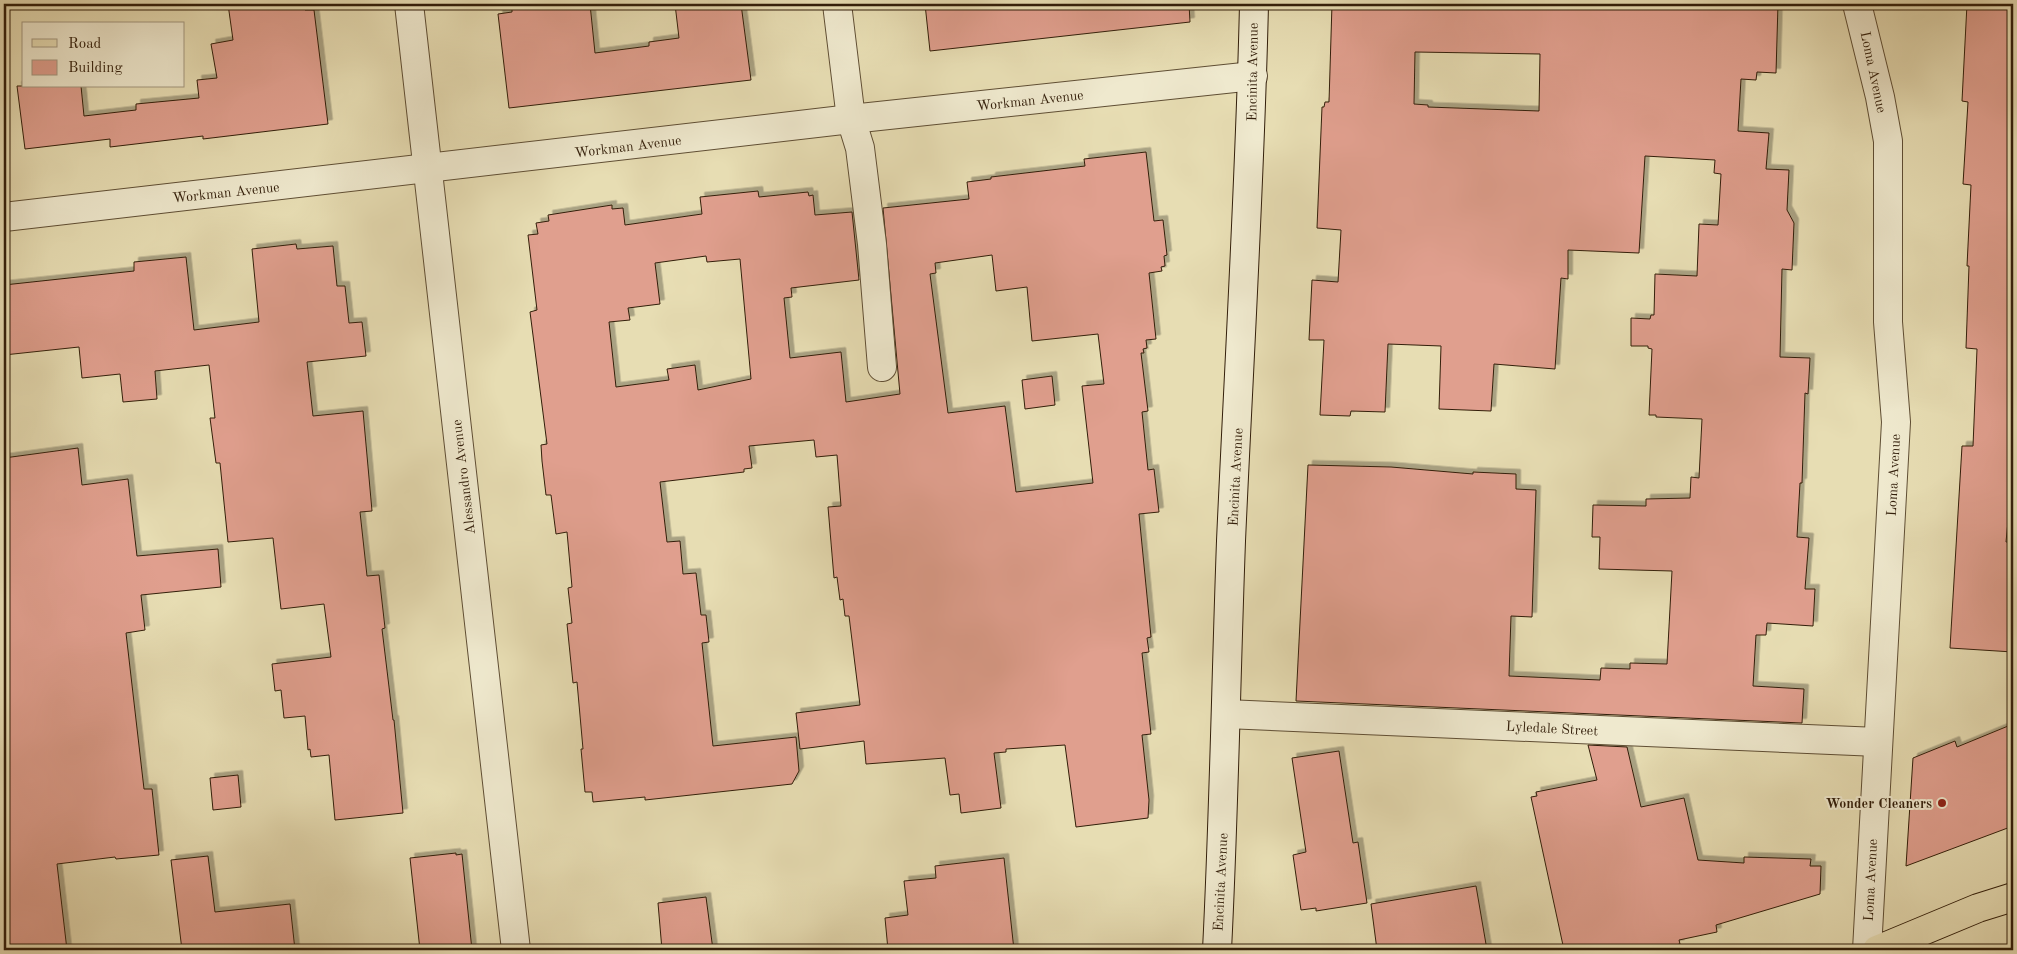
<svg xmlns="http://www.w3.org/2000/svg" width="2017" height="954" font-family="'Old Standard TT',serif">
<defs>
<filter id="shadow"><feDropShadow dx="4.5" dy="-4.5" stdDeviation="0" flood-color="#0004"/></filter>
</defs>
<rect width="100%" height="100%" fill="#e7ddb3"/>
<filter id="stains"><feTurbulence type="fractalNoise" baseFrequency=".004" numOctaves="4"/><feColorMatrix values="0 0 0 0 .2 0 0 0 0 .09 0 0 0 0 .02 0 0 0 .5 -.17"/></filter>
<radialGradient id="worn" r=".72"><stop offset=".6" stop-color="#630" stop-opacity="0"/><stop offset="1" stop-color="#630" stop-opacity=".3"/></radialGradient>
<g fill="#e09f8e" stroke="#321e0a" fill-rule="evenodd" filter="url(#shadow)">
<path d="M 228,4 L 304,4 L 305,10 L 314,10 L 328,124 L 203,139 L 203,136 L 110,147 L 110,139 L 25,149 L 17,86 L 81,86 L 84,116 L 136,110 L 136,104 L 199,98 L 197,80 L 217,78 L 211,44 L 233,40 Z"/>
<path d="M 512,4 L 590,4 L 595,53 L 649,46 L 649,42 L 679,38 L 675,4 L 741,4 L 751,80 L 509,108 L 498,14 L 512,12 Z"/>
<path d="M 925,4 L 1189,4 L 1190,22 L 930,51 Z"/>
<path d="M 1332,4 L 1778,4 L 1776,73 L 1757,72 L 1756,80 L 1741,79 L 1738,131 L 1769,133 L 1766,169 L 1789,170 L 1787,210 L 1794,223 L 1792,270 L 1782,269 L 1780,357 L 1810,358 L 1808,394 L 1805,393 L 1802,483 L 1800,483 L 1797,537 L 1809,538 L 1805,589 L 1815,589 L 1813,626 L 1767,623 L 1766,635 L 1756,635 L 1753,686 L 1804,689 L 1802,723 L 1296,701 L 1308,465 L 1391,467 L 1473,474 L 1473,472 L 1516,474 L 1516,489 L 1536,490 L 1532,617 L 1511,616 L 1509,676 L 1600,680 L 1601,668 L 1630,669 L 1630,663 L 1667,664 L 1672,571 L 1599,569 L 1600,537 L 1592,537 L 1593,505 L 1646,506 L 1646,499 L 1690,498 L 1691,477 L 1699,478 L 1702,419 L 1656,417 L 1656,415 L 1649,415 L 1652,349 L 1648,348 L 1648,346 L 1631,346 L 1631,318 L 1650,319 L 1651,315 L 1654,315 L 1655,274 L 1697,276 L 1699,224 L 1718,225 L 1721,174 L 1714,173 L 1715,160 L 1645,156 L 1639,253 L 1568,250 L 1568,279 L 1561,278 L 1555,369 L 1494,364 L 1491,411 L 1439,409 L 1441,346 L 1388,344 L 1385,412 L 1351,411 L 1350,416 L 1320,415 L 1324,340 L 1309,340 L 1312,280 L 1338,282 L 1341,230 L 1317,228 L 1322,107 L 1324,107 L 1325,102 L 1329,102 ZM 1415,52 L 1540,54 L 1539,111 L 1428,107 L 1428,105 L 1414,104 Z"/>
<path d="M 1967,4 L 2013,4 L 2013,490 L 2011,490 L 2006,542 L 2013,542 L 2013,652 L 1950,648 L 1962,446 L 1973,446 L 1977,349 L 1966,348 L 1969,266 L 1967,266 L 1971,185 L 1963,184 L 1968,102 L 1962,101 Z"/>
<path d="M 1146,152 L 1154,221 L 1163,220 L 1167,255 L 1164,256 L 1165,266 L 1161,267 L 1162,271 L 1149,273 L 1156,339 L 1146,340 L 1147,348 L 1143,349 L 1144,353 L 1141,353 L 1148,411 L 1142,412 L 1148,470 L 1154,469 L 1159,512 L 1139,514 L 1151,637 L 1147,638 L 1149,652 L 1142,653 L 1151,734 L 1142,735 L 1149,800 L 1148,818 L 1076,827 L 1065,745 L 1006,749 L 1006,752 L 994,753 L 1001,808 L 961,813 L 959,794 L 950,795 L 945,758 L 866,764 L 864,741 L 800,749 L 796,713 L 860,705 L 849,616 L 845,616 L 843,599 L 840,600 L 837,577 L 834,578 L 828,507 L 841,506 L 837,455 L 816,457 L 814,440 L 749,446 L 752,468 L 744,469 L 744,472 L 660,482 L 667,542 L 680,541 L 683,574 L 696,573 L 701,615 L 706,615 L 709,642 L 702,643 L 713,746 L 796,737 L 799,771 L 792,784 L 645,800 L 645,797 L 593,802 L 592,792 L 585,792 L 581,749 L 583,749 L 577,682 L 573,683 L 567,624 L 572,623 L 568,588 L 572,587 L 567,532 L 556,534 L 551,495 L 546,495 L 542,461 L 541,445 L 547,444 L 530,312 L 537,310 L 528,235 L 538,234 L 536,223 L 549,221 L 548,215 L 612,205 L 612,209 L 623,208 L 625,225 L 702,214 L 700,197 L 758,191 L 759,197 L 808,192 L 809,196 L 813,195 L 815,215 L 852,212 L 859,280 L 791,288 L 792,297 L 784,298 L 790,358 L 841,352 L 846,402 L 900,394 L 883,208 L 969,199 L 967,182 L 991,179 L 991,177 L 1085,166 L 1084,159 ZM 992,255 L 996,291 L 1027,287 L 1032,341 L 1098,334 L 1104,384 L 1082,386 L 1093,483 L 1016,492 L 1005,406 L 948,413 L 930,274 L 936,273 L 935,263 ZM 706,256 L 707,262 L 740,259 L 751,379 L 698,390 L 695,365 L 667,369 L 669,380 L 616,387 L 609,322 L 630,320 L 628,308 L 660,304 L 655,263 Z"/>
<path d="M 296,244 L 297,249 L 333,246 L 337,286 L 345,286 L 349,323 L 362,322 L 366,356 L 307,362 L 313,416 L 363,411 L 372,511 L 360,512 L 367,576 L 379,575 L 385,628 L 382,629 L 393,720 L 394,720 L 403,813 L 335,820 L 329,755 L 311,757 L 310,749 L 308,750 L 305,716 L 284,718 L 281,690 L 275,691 L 272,664 L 331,657 L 324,604 L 281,609 L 273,538 L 228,542 L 220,463 L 216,463 L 210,418 L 215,418 L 209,365 L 155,371 L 157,399 L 123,402 L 120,374 L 82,378 L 79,347 L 4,355 L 4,285 L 134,271 L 134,262 L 186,257 L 194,330 L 259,322 L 252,249 Z"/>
<path d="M 1052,376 L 1055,405 L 1025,409 L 1022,380 Z"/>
<path d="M 78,448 L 82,485 L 128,479 L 137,556 L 218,549 L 221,587 L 141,595 L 145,630 L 126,633 L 144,789 L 152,789 L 159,855 L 116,859 L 115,857 L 57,864 L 67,950 L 4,950 L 4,458 Z"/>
<path d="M 2013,724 L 2013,826 L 1906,866 L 1913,758 L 1955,741 L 1957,747 Z"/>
<path d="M 1588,745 L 1627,747 L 1641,807 L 1684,798 L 1698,860 L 1744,863 L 1744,857 L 1811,859 L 1810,866 L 1821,866 L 1820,894 L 1716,925 L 1717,932 L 1679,940 L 1680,944 L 1650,950 L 1564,950 L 1531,797 L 1537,796 L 1536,792 L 1597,780 Z"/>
<path d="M 1339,751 L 1353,843 L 1358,842 L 1367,903 L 1316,911 L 1316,908 L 1301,910 L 1293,855 L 1306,852 L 1292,758 Z"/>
<path d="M 238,775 L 241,807 L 213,810 L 210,778 Z"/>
<path d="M 456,853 L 456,855 L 462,854 L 472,950 L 420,950 L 410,858 Z"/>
<path d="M 208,856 L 215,912 L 290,904 L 295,950 L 182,950 L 171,860 Z"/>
<path d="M 1004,858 L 1014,950 L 888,950 L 885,918 L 908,915 L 904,881 L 936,878 L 935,866 Z"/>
<path d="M 1476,886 L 1487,950 L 1377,950 L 1371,904 Z"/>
<path d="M 706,897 L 713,950 L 662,950 L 658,903 Z"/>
</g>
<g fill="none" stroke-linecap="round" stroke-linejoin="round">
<g stroke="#5f4e34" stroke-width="30">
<g id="street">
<path d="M 409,4 L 516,950"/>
<path d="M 837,4 L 851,119 L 860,148 L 872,244 L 882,367"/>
<path d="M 1857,4 L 1880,97 L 1888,141 L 1888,322 L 1896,422 L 1867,950"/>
<path d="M 4,217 L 851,119 L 1253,76"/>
<path d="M 1226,714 L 1878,742"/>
</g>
</g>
<g stroke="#321e0a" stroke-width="30">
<path id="secondary" d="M 1217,950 C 1224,814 1226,678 1231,541 C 1239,362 1250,183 1254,4"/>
</g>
<g stroke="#321e0a" stroke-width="30">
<path id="primary" d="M 1877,950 L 1978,908 L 2013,897"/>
</g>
<use href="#street" stroke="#efe9ce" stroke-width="28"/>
<use href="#secondary" stroke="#efe9ce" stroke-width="28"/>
<use href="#primary" stroke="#e7ddb3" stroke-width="28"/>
</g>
<circle fill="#8f2418" stroke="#efe9ce" stroke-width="2" cx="1942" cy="803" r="5"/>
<g text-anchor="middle" stroke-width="4" stroke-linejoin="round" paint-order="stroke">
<g font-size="14" fill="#321e0a" stroke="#efe9ce">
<text transform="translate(1252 72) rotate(-89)" y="5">Encinita Avenue</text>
<text transform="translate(1874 72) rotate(78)" y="5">Loma Avenue</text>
<text transform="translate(1030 100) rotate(-6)" y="5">Workman Avenue</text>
<text transform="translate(628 146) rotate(-7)" y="5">Workman Avenue</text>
<text transform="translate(226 192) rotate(-6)" y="5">Workman Avenue</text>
<text transform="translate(1893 475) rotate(-87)" y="5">Loma Avenue</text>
<text transform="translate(463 477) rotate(-97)" y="5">Alessandro Avenue</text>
<text transform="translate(1235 477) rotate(-87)" y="5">Encinita Avenue</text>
<text transform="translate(1552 728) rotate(3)" y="5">Lyledale Street</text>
<text transform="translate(1870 880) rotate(-87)" y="5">Loma Avenue</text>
<text transform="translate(1220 882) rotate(-87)" y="5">Encinita Avenue</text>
</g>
<g font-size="14" font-weight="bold" fill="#321e0a" stroke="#efe9ce" text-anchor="end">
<text x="1932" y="808">Wonder Cleaners</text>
</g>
</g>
<rect width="2017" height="954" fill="none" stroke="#e7ddb3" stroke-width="20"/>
<rect x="5" y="5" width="2007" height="944" fill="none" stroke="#321e0a" stroke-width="2.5"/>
<rect x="10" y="10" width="1997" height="934" fill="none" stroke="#321e0a"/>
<rect x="22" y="22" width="162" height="65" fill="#efe9ce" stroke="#a39880"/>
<rect x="32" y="39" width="25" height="8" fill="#e7ddb3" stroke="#a39880"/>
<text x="68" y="48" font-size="15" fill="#321e0a">Road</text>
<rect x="32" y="60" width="25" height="15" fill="#e09f8e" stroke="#a39880"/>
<text x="68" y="72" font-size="15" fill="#321e0a">Building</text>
<rect width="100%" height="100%" filter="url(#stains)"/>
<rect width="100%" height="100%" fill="url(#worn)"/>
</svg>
